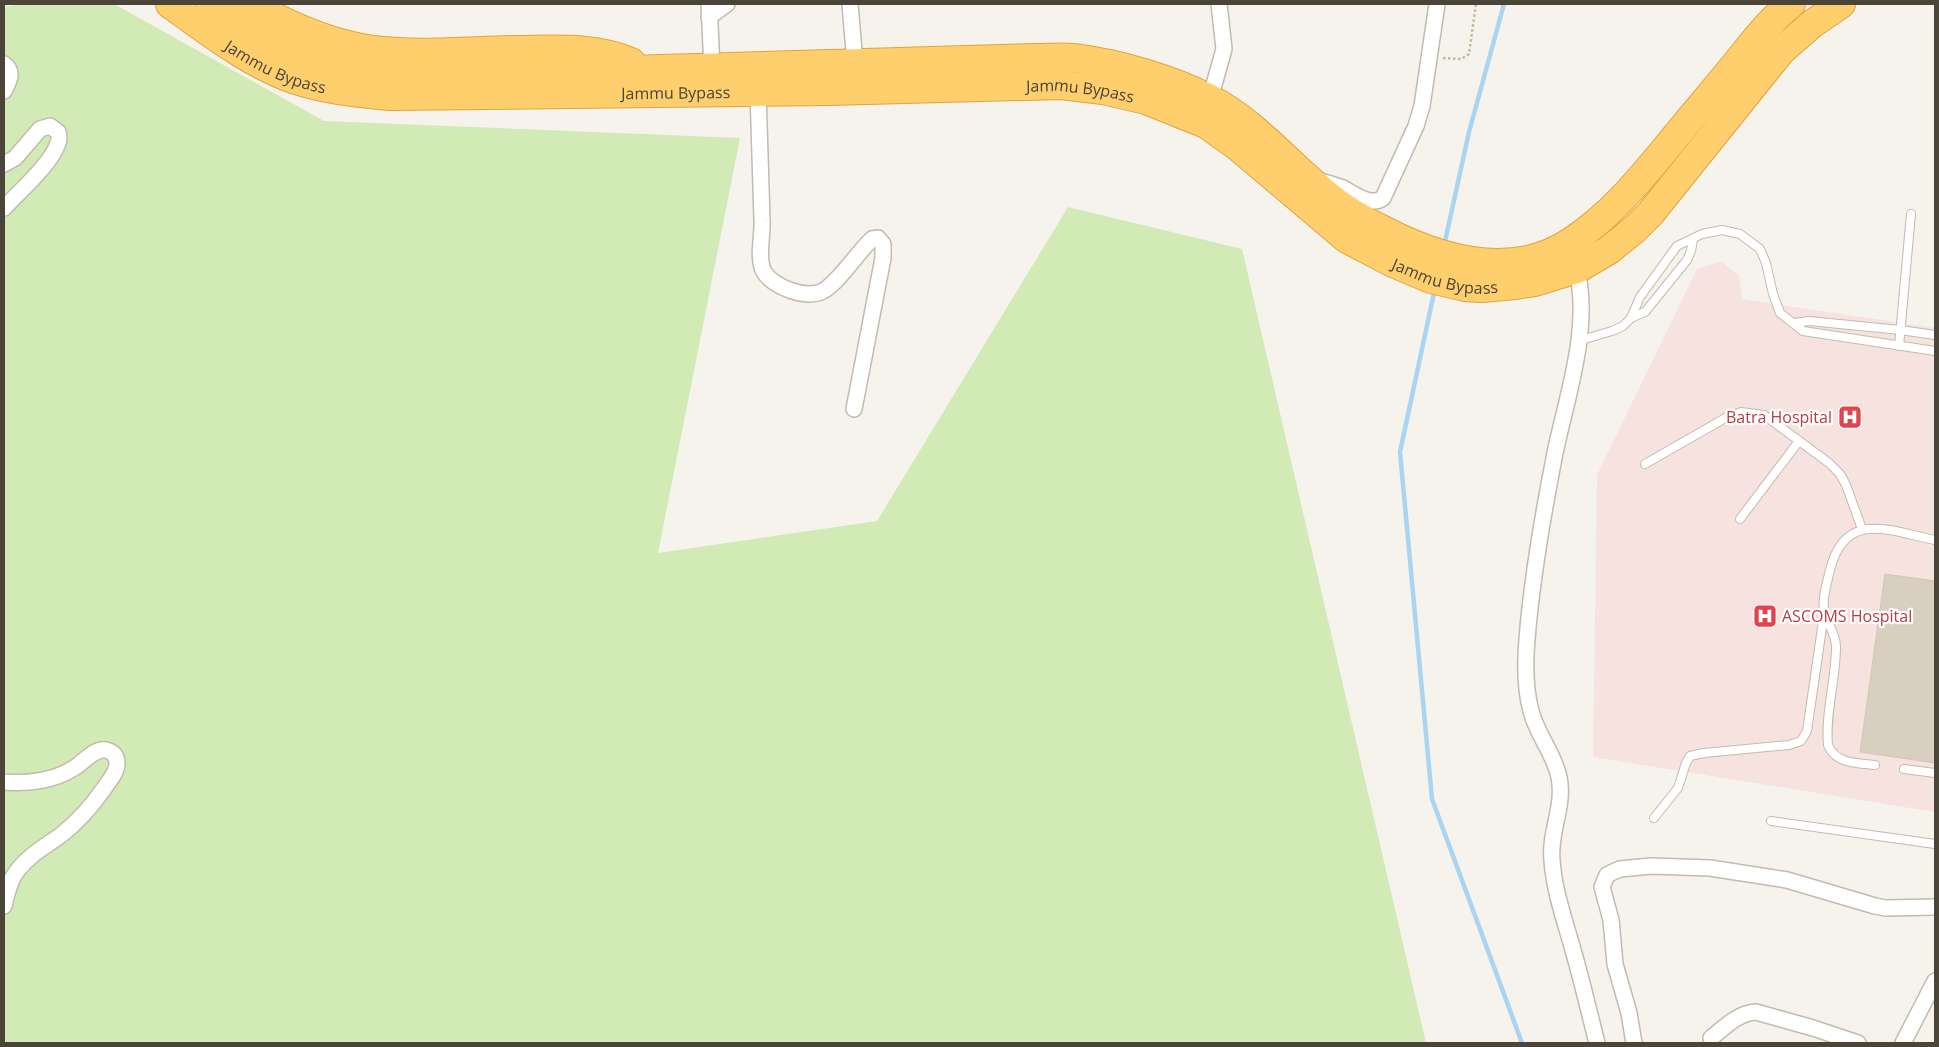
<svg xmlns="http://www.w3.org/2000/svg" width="1939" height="1047" font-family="'Open Sans',sans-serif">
<rect width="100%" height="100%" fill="#f6f3ec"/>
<path fill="#f6e3e0" d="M 1721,261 L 1739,276 L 1742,299 L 1935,328 L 1935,812 L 1593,757 L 1597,475 L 1697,269 Z"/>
<path fill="#d2eab5" d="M 22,4 L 114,4 L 324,121 L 740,138 L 658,553 L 877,521 L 1068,207 L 1242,249 L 1426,1043 L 4,1043 L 4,7 Z"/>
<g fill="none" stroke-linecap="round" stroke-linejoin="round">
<g stroke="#a9d4f2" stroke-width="4.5">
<path d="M 1444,246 L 1469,132 L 1504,4"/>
<path d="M 1435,288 L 1400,452 L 1432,799 L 1522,1043"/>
</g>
</g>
<path fill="#d8cfc1" stroke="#d3c7b4" d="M 1885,574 L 1935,581 L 1935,763 L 1860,752 Z"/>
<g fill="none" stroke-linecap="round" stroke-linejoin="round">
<g stroke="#c2bbae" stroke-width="10">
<g id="lane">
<path d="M 1631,318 L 1640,297 L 1677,246 L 1702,234 L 1722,230 L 1740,234 L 1760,249 L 1766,263 L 1773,294 L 1780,313 L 1803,331 L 1935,351"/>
<path d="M 1794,323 L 1809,321 L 1900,330 L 1935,335"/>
<path d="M 1578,341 L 1612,331 L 1623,326 L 1631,318 L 1645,312 L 1687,260 L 1691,251 L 1693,239"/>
<path d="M 1899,346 L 1911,214"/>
<path d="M 1645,464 L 1727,417 L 1741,412 L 1764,415 L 1829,463 L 1840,474 L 1846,485 L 1862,529"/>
<path d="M 1740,519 L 1799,441"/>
<path d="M 1875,765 C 1858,763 1835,764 1828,745 C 1825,714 1836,679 1836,647 C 1836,633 1827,624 1824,611 C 1822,597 1827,583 1830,570 C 1845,509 1890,531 1935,540"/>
<path d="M 1904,769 L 1935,773"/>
<path d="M 1654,818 L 1678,788 L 1686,763 L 1690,756 L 1704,753 L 1789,745 L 1801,741 L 1807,731 L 1824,614"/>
<path d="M 1771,821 L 1935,844"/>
</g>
</g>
<g stroke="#c2bbae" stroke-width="18">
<g id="street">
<path d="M 709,4 L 712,68"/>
<path d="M 850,4 L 855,63"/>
<path d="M 709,17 L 727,4"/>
<path d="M 4,64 C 15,72 9,81 4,91"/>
<path d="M 758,91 C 759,134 761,177 762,220 C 763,236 757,255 763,270 C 771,287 807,300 823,291 C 838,283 858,252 872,239 L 878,238 L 883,244 L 883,258 L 854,409"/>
<path d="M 1210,99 L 1224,49 L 1219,4"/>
<path d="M 4,164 L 15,158 L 40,129 L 50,126 L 58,132 C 59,136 60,139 58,143 C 52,163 19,192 4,208"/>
<path d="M 1320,181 C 1328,183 1335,185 1343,188 C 1354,194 1371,207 1383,198 L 1416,126 L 1422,106 L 1437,4"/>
<path d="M 1575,264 C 1593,323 1567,395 1555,453 C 1543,514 1532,577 1527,639 C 1525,662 1525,689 1531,711 C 1537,735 1554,753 1559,777 C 1565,806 1549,832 1552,860 C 1554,891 1565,921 1573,950 C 1582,981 1589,1012 1597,1043"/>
<path d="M 4,782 C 27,784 54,781 74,768 C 83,763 94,748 106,750 C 114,752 117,757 117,764 C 117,772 109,781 105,787 C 92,806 79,821 61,835 C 46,846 29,855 17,871 C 9,881 7,894 4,906"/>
<path d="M 1711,1038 C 1725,1027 1738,1013 1756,1012 L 1813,1028 L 1858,1043"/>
<path d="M 1634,1043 L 1629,1013 L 1615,964 L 1611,920 L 1602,887 L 1607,875 L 1613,872 L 1620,869 L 1651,866 L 1710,868 L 1787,880 L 1875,906 L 1886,908 L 1935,907"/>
<path d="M 1903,1043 L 1935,981"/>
</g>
</g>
<g stroke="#e0a43c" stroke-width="30">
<g id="highway">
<path id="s1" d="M 170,4 C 206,30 253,66 296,80 C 326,90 358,93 390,96 L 829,91 L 1061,85 L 1103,90 L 1146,100 L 1206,124 L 1237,146 L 1347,239 L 1393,263 L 1431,279 L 1465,287 L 1482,288 L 1515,285 L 1535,282 L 1577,269 L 1609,250 L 1635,229 L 1650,214 L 1781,51 L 1812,24 L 1841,4"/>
<path d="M 211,4 C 240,23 268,43 301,56 C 339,72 385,74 426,76 L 1036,58 C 1048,58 1061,57 1073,58 C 1116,63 1172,79 1210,99 C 1255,122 1292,168 1332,199 C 1348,211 1365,221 1383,230 C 1441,260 1513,281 1572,241 C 1610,216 1638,182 1667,147 C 1689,120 1712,93 1735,65 C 1752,44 1769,21 1791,4"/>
<path d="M 251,4 C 287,25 325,42 367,49 C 415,56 466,51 515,50 C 553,50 594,46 631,62"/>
</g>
</g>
<path stroke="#c4b79f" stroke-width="2.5" stroke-dasharray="2.5 2.5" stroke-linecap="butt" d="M 1443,58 L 1461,59 L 1469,54 L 1476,4"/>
<use href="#lane" stroke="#fff" stroke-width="8"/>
<use href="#street" stroke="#fff" stroke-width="15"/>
<use href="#highway" stroke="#ffcf6e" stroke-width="28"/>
</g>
<defs>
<g id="hospital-square" transform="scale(1.25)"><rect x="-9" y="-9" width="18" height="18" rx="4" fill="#e0444e" stroke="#fff"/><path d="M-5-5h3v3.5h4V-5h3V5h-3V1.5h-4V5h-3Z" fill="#fff"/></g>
</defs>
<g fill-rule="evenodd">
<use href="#hospital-square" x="1850" y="417"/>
<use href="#hospital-square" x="1765" y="616"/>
</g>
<g text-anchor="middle" stroke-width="4.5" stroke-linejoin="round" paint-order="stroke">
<g font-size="16" fill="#4b4439" stroke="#fff">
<text dy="6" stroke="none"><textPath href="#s1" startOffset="124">Jammu Bypass</textPath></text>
<text dy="6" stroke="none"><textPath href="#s1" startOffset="934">Jammu Bypass</textPath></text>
<text dy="6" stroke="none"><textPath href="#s1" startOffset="529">Jammu Bypass</textPath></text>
<text dy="6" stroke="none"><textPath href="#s1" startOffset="1354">Jammu Bypass</textPath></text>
</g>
<g font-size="16" fill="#be3a42" stroke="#fff" text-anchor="end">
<text x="1832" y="423">Batra Hospital</text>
<text x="1782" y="622" text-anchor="start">ASCOMS Hospital</text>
</g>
</g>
<rect width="1939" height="1047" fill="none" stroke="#4b4439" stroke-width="10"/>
</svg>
